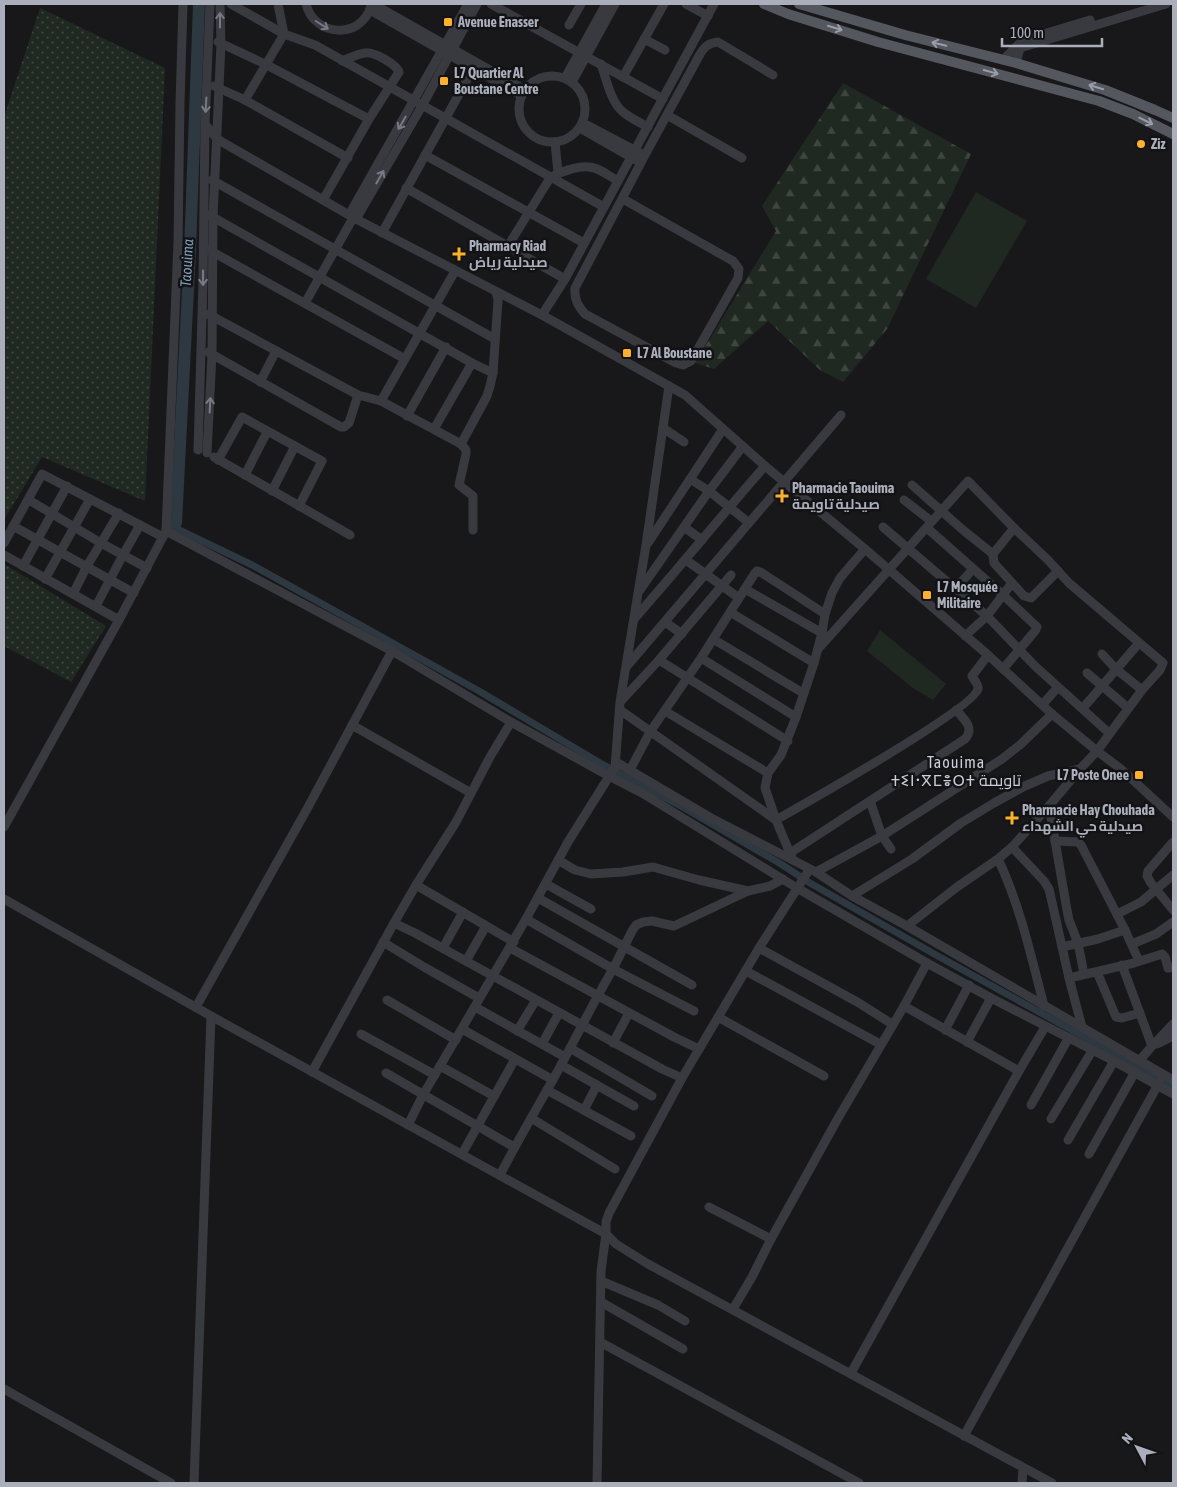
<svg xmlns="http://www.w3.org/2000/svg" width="1177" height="1487" font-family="'Asap Condensed',Cairo,'Noto Sans Tifinagh',sans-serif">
<defs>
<pattern id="grass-dots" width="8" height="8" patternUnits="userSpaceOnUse" patternTransform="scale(1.25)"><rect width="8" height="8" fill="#202921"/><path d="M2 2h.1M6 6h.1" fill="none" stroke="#3e463f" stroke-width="1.8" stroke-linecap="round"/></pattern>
<pattern id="forest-firs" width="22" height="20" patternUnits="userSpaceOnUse" patternTransform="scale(1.25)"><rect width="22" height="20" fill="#202921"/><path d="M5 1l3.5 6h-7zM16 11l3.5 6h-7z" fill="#3e463f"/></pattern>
</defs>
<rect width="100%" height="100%" fill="#18181a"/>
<g fill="url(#grass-dots)">
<path d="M 40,8 L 165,68 L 145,501 L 42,457 L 4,520 L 4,117 Z"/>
<path d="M 4,564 L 106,626 L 71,682 L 4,646 Z"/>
</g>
<path fill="url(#forest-firs)" d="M 843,83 L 971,154 L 887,329 L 843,382 L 820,370 L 768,321 L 714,369 L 695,363 L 776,231 L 762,206 Z"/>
<g fill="#202921">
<path d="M 976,192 L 1027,221 L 976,308 L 926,279 Z"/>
<path d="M 880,630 L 946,684 L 933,700 L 913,688 L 867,651 Z"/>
</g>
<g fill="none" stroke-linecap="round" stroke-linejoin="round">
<path stroke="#2d3840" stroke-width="7" d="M 176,523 L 173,527 L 252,565 L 479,691 L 600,763 L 686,809 L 781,864 L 810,883 L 936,955 L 1173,1086"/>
<path stroke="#2d3840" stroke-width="12" d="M 176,523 L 190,251 L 199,4"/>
<g stroke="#393a40" stroke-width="9">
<path d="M 231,4 L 284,34 L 315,45 L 604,207"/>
<path d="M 306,4 C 314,37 361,40 371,6"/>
<path d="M 373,4 L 525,90"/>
<path d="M 491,4 L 663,99"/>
<path d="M 686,4 L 708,16"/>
<path d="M 370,10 L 522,96"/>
<path d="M 569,25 L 581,4"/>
<path d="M 644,39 L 665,50"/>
<path d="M 218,42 L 265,64 L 369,119"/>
<path d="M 1003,60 L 1019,44 L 1027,39 L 1090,20"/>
<path d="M 1016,63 L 1020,48 L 1166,4"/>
<path d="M 601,64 C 606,78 611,103 623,112 C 630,118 639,122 648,127"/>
<circle cx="552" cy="109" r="33"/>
<path d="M 623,77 L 664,4"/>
<path d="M 565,78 L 606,4"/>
<path d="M 572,82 L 615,4"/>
<path d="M 214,86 L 245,100 L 348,158"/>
<path d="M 245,100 L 284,34 L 278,4"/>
<path d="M 667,115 L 742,158"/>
<path d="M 583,123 L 640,153"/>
<path d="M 205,124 L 217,139 L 356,219 L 542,315 L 685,395 L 765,466 L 865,549 L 988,655 L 1052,714 L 1097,751 L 1121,769 L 1173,817"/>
<path d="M 580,128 L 636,160"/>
<path d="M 555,142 L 558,173"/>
<path d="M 425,155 L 584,243"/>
<path d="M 212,180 L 495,339"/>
<path d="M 406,188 L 565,279"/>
<path d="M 623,199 L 733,261 L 739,269 L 738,278 L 694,356 L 691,361 L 683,365 L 676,363 L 585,314 C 578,306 574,299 575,288 L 645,155 L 699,56 C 704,47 708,43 718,42 L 773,75"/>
<path d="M 323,200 L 369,119 L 399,72 C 396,64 373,51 365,53 C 357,54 350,58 342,61"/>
<path d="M 209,215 L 472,363 L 493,373"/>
<path d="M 349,215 L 468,4"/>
<path d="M 356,219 L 422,106 L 477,4"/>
<path d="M 382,233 L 473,69"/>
<path d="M 508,246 L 550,178 C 562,171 583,163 597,169 C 604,172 611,177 618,181"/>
<path d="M 209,250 L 405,359"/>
<path d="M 305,303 L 353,218"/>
<path d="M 208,314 L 358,395 L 381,401 L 461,444 L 466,450 L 466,454 L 459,485 L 473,496 L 473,530"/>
<path d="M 542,315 L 565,279 L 714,4"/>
<path d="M 208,352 L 341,427 L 344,427 L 349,423 L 358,395"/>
<path d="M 260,382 L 276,351"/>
<path d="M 381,401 L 455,271"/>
<path d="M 407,416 L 446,347"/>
<path d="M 663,428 L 684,442"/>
<path d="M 434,429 L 472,363"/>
<path d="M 461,444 L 487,396 L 490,386 L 493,373 L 498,300 L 496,292"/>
<path d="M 198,450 L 203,282 L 205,124 L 210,4"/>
<path d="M 207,453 L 212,354 L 213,217 L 221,44 L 220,4"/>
<path d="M 214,457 L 350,535"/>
<path d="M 218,460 L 242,417 L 322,461 L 299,506"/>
<path d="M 245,475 L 267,432"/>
<path d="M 690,479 L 709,491 L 748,522"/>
<path d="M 912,485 L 963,530 L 993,554"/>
<path d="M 272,491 L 295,446"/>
<path d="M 29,500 L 101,543 L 147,568"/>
<path d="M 904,500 L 931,521"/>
<path d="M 13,526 L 134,593"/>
<path d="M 684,527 L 702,540"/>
<path d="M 883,527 L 987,616 L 1035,666 L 1109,733"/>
<path d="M 927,528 L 1003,595 L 1037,627 L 1035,631 L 1003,669"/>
<path d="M 1014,528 L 993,554 L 994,563 L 1024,596 L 1031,598 L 1058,571"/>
<path d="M 166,531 L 392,651 L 511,722 L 609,776 L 642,793 L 797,888 L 927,963 L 991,998 L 1114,1061 L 1173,1094"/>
<path d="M 4,543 L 42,474 L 163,537"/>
<path d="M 648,543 L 723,429"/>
<path d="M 865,549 L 840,578 L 832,593 L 825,614 L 822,633 L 814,663 L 796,717 L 781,755 L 768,773 L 765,788 L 776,820 C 804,804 973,709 978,689 C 979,685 974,680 972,676 L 988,655"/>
<path d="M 4,555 L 119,620"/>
<path d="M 686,560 L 739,598"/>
<path d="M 23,566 L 67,486"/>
<path d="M 45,579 L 90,499"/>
<path d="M 956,588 L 973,569"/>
<path d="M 745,589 L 822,633"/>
<path d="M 640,590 L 709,491 L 743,446"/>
<path d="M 73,594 L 87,566 L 119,513"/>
<path d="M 96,606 L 123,555 L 140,525"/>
<path d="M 730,612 L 814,663"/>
<path d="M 635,618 C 679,568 721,516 765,466"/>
<path d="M 665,622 L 682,634"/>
<path d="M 965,636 L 987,616 L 1012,583"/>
<path d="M 713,639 L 803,693"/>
<path d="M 818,649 L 968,481 L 1014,528 L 1047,559 L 1069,583 L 1163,663 L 1160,670 L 1142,690 L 1097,751 L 1080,769 L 1049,806 L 1012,847 L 998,859 L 957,887 L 907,926"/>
<path d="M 1102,654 L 1116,669 L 1142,690"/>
<path d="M 701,658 L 796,717"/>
<path d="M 659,660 L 788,741"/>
<path d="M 627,666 L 841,415"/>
<path d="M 1087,673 L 1128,708"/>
<path d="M 621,701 L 659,660 L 731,575"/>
<path d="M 1043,704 L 1058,687"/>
<path d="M 1083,708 L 1139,643"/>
<path d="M 620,710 L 776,820 L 792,858"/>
<path d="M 665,711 L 768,773"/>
<path d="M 352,725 L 471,793"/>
<path d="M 616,762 L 711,818 L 816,872 L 852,896 L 907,926 L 1173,1080"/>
<path d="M 630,770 L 650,732 L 701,658 L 755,573 L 757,571 L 762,573 L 825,614"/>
<path d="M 870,801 L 882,836 L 891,849"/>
<path d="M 1049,806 L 1067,910 L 1069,920 L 1078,943 L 1084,974"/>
<path d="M 4,827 L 119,620 L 166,531 L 178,242 L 180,103 L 183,4"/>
<path d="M 1055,841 L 1078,842 L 1081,845 L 1125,930 L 1139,961"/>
<path d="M 1173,842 L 1148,871 L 1147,876 L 1151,883 L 1173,910"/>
<path d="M 1012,847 L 1044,881 L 1049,889 L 1069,978 L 1082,1027"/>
<path d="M 790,853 L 965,739 C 975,728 964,719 956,710"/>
<path d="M 998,859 C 1020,905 1031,956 1044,1006"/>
<path d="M 558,860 L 575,870 L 591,874 L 623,872 L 653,867 L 699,880 L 748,891"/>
<path d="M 816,872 L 882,836 L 1002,759 L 1021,744 L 1052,714"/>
<path d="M 546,884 L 591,909"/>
<path d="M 416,885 L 514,942"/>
<path d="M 852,896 L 912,859 L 961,823 L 994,803 L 1025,786 L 1048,776 L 1080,769"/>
<path d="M 538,898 L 692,985"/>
<path d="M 4,899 L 211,1016 L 606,1234 L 616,1244 L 648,1264 L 1052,1483"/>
<path d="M 1117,914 L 1141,902 L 1173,875"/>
<path d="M 394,923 L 415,933 L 662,1069 L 682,1078"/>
<path d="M 383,942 L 424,967 L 479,998"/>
<path d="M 1132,944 L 1156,934 L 1173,922"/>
<path d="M 1062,947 L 1098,939 L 1125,930"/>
<path d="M 443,948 L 463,912"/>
<path d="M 510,948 L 674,1037 L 699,1049"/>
<path d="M 759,948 L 859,1003 L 892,1024"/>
<path d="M 466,961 L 486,926"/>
<path d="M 1122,965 L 1152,1046 L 1140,1060"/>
<path d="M 746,971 L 880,1044"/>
<path d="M 1097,972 L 1116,1017 L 1122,1018 L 1140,1013"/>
<path d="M 1069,978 L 1134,963 L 1159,955 L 1162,954 L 1165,957 L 1168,968 L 1173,967"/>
<path d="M 387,1000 L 456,1040"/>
<path d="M 904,1006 L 1019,1071"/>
<path d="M 196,1007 L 307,809 L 392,651"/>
<path d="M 475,1007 L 565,1057"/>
<path d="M 694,1011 L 613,969 L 632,931 L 636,925 L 643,922 L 652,921 L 674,926 L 748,891 L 770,886 L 783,879"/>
<path d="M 718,1017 L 824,1076"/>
<path d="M 462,1029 L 553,1080"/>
<path d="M 945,1030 L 969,985"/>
<path d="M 517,1031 L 536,1000"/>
<path d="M 361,1034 L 435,1075"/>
<path d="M 967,1042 L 991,998"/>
<path d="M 613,1043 L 629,1013"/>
<path d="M 542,1044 L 559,1013"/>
<path d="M 1157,1044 L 1173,1036"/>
<path d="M 1152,1046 L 1173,1024"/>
<path d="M 570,1048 L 652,1096"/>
<path d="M 561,1065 L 634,1106"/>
<path d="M 440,1066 L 494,1096"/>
<path d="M 312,1072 L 394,923 L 416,885 L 456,822 L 490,757 L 511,722"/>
<path d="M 386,1073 L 514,1147"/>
<path d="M 547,1090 L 631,1136"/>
<path d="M 1031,1105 L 1068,1039"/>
<path d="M 584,1110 L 597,1085"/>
<path d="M 531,1118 L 615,1169"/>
<path d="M 1051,1119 L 1092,1051"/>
<path d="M 408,1125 L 423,1095 L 526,919 L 568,842 L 615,767 L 620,702 L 646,545 L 669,386"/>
<path d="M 1068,1140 L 1114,1061"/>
<path d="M 462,1154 L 515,1059"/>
<path d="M 1089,1154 L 1135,1072"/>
<path d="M 500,1175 C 519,1138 540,1103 560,1067 C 578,1034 594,1001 613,969 L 526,919"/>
<path d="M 709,1207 L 771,1239"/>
<path d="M 601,1281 L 658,1305 L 685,1321"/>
<path d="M 601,1302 L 683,1349"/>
<path d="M 733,1309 L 752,1277 L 771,1239 L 837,1120 L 904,1006 L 927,963"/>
<path d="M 600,1342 L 859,1483"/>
<path d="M 851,1373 L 1019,1071 L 1045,1027"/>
<path d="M 4,1389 L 171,1483"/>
<path d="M 964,1436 L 1160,1081"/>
<path d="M 194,1483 L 211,1016"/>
<path d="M 597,1483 L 601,1271 L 606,1234 L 606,1222 L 609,1213 L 682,1078 L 759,948 L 809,870"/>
<path d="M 1022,1483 L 1023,1468"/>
</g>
<g stroke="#55575f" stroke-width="10">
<path d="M 764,4 L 788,14 L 878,42 L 1099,101 L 1133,114 L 1173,134"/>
<path d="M 799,4 L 905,35 L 1016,63 L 1105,90 L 1155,110 L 1173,118"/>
</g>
</g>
<defs><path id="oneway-shaft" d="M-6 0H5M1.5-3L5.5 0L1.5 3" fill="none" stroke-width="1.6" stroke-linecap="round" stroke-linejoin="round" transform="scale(1.25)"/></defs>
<g stroke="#777a84">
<use href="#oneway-shaft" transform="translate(220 20) rotate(-90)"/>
<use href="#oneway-shaft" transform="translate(322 25) rotate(32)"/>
<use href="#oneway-shaft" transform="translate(206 105) rotate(93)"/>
<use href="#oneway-shaft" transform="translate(402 123) rotate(120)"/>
<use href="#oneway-shaft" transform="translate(380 177) rotate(-60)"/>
<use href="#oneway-shaft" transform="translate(203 278) rotate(90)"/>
<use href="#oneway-shaft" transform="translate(210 405) rotate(-87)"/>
</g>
<g stroke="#999da9">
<use href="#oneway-shaft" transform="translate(835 28) rotate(17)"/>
<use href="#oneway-shaft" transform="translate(939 44) rotate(-166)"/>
<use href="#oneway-shaft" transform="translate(991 72) rotate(15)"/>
<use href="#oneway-shaft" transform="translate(1096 87) rotate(-163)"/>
<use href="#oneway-shaft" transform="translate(1146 121) rotate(26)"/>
</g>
<g fill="#fdb22e" stroke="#131316" stroke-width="2">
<rect x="443" y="17" width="10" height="10" rx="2.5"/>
<rect x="439" y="76" width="10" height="10" rx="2.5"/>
<circle cx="1141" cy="144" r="5"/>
<path d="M456.5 246.5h5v5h5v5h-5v5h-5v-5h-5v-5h5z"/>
<rect x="622" y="348" width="10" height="10" rx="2.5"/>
<path d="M779.5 488.5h5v5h5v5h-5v5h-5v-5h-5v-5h5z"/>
<rect x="922" y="590" width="10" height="10" rx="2.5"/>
<rect x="1134" y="770" width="10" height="10" rx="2.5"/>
<path d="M1009.5 810.5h5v5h5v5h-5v5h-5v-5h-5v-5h5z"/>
</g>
<g text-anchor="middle" stroke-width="5" stroke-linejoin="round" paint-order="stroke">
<g font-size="14" font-weight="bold" fill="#aaafbb" stroke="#131316" text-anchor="start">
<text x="458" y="27">Avenue Enasser</text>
<text x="454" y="78">L7 Quartier Al<tspan x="454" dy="16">Boustane Centre</tspan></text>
<text x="1151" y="149">Ziz</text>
<text x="469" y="251">Pharmacy Riad<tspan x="469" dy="16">صيدلية رياض</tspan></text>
<text x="637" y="358">L7 Al Boustane</text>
<text x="792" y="493">Pharmacie Taouima<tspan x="792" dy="16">صيدلية تاويمة</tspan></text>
<text x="937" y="592">L7 Mosquée<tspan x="937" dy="16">Militaire</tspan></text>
<text x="1129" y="780" text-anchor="end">L7 Poste Onee</text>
<text x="1022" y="815">Pharmacie Hay Chouhada<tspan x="1022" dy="16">صيدلية حي الشهداء</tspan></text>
</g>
<g font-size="15" font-style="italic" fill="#7f9eb7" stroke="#131316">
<text transform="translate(187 263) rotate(-87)" y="5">Taouima</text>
</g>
<g font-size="16" letter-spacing="1" fill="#cbced7" stroke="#131316">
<text x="956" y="768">Taouima<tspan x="956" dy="18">ⵜⵉⵏ•ⴳⵎⴻⵔⵜ تاويمة</tspan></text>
</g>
</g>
<rect width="1177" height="1487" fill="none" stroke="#aaafbb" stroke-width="10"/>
<g transform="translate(1137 1447) rotate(311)" stroke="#131316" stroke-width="4" paint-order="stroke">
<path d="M0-4L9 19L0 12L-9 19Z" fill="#aaafbb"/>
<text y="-8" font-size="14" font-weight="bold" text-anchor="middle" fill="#aaafbb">N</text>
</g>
<path d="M1002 38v8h100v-8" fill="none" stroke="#aaafbb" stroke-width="2.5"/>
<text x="1010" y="38" font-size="15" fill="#aaafbb" stroke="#131316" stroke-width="4" paint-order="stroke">100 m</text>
</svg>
